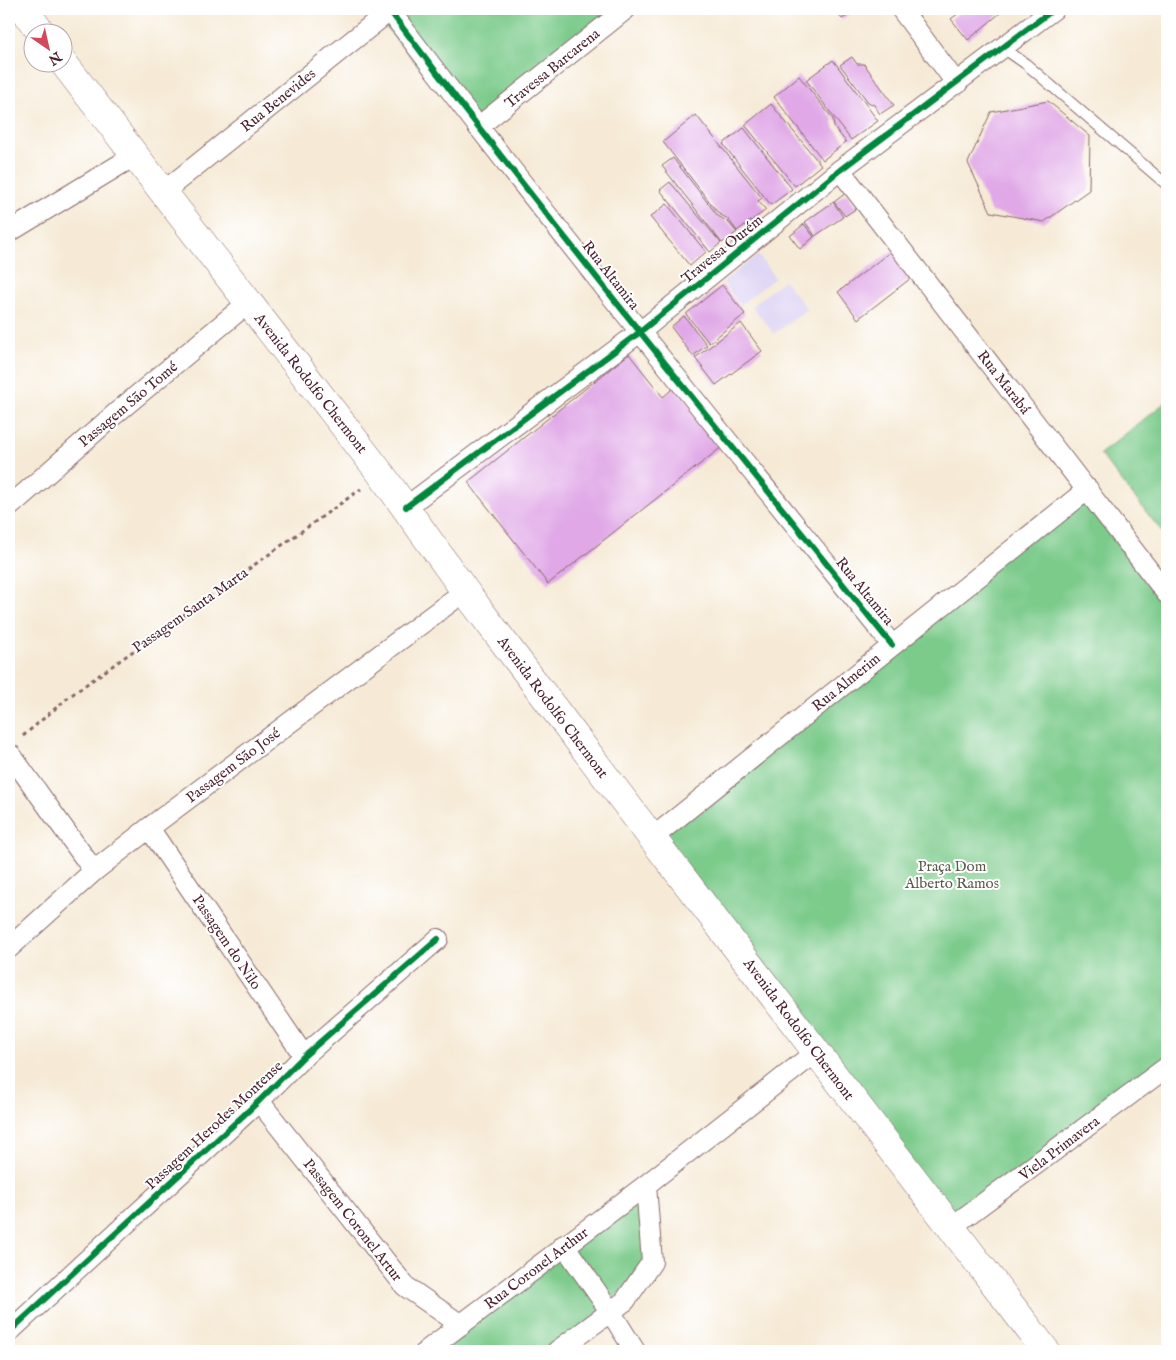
<svg xmlns="http://www.w3.org/2000/svg" width="1176" height="1360" font-family="'IM FELL English',serif">
<rect width="100%" height="100%" fill="#fff"/>
<filter id="ink" filterUnits="userSpaceOnUse"><feTurbulence type="fractalNoise" baseFrequency=".02" numOctaves="2"/><feDisplacementMap in="SourceGraphic" scale="10" xChannelSelector="R" yChannelSelector="G"/><feConvolveMatrix kernelMatrix="1 2 1 2 8 2 1 2 1" color-interpolation-filters="sRGB"/></filter>
<filter id="wash" filterUnits="userSpaceOnUse"><feTurbulence type="fractalNoise" baseFrequency=".0096" numOctaves="4" result="noise"/><feDisplacementMap in="SourceGraphic" scale="20" xChannelSelector="R" yChannelSelector="G"/><feGaussianBlur stdDeviation="1.12" result="paint"/><feColorMatrix in="noise" values="0 0 0 0 0 0 0 0 0 0 0 0 0 0 0 0 0 1.4 0 .05"/><feComposite in="paint" operator="in"/></filter>
<g filter="url(#wash)">
<rect width="100%" height="100%" fill="#f6ead6"/>
<g fill="#dfd5f5">
<path d="M 758,255 L 775,278 L 740,305 L 723,282 Z"/>
<path d="M 784,280 L 807,309 L 774,334 L 752,306 Z"/>
</g>
<g fill="#7bcb8b" stroke="#62755b">
<path d="M 371,9 L 625,9 L 472,131 Z"/>
<path d="M 1167,401 L 1167,538 L 1100,454 Z"/>
<path d="M 1088,489 L 1167,594 L 1167,1067 L 950,1228 L 652,838 Z"/>
<path d="M 646,1185 L 652,1262 L 557,1351 L 426,1351 Z"/>
</g>
<g id="blocks">
<g fill="#e0a8e7">
<path d="M 834,9 L 857,9 L 842,19 Z"/>
<path d="M 964,9 L 1005,9 L 968,40 L 951,19 Z"/>
<path d="M 852,57 L 857,64 L 864,64 L 894,105 L 880,114 L 874,105 L 868,102 L 840,65 Z"/>
<path d="M 833,60 L 878,121 L 851,140 L 806,80 Z"/>
<path d="M 799,76 L 833,119 L 834,127 L 846,142 L 823,160 L 774,97 Z"/>
<path d="M 1048,101 L 1090,136 L 1089,190 L 1044,222 L 991,212 L 968,163 L 991,112 Z"/>
<path d="M 771,104 L 821,165 L 795,186 L 745,125 Z"/>
<path d="M 696,115 L 762,198 L 758,201 L 766,210 L 737,231 L 728,219 L 719,214 L 663,142 Z"/>
<path d="M 744,128 L 792,189 L 771,205 L 723,144 Z"/>
<path d="M 673,158 L 718,216 L 728,222 L 737,232 L 722,243 L 662,166 Z"/>
<path d="M 670,182 L 721,243 L 710,252 L 660,190 Z"/>
<path d="M 846,193 L 857,208 L 845,216 L 834,202 Z"/>
<path d="M 833,202 L 843,217 L 815,236 L 805,222 Z"/>
<path d="M 667,204 L 706,252 L 690,266 L 650,217 Z"/>
<path d="M 804,224 L 814,237 L 800,249 L 790,236 Z"/>
<path d="M 894,249 L 915,275 L 858,319 L 838,292 Z"/>
<path d="M 722,285 L 745,314 L 709,343 L 686,314 Z"/>
<path d="M 684,316 L 707,345 L 693,356 L 671,327 Z"/>
<path d="M 741,323 L 762,351 L 716,385 L 695,358 Z"/>
<path d="M 629,354 L 663,397 L 676,386 L 723,446 L 548,584 L 468,482 Z"/>
</g>
</g>
</g>
<g filter="url(#ink)">
<use href="#blocks" fill-opacity="0" stroke="#866667" stroke-width="1"/>
<g fill="none" stroke-linecap="round" stroke-linejoin="round">
<g stroke="#866667" stroke-width="12">
<path id="service" d="M 1003,48 L 1026,64 L 1167,185"/>
</g>
<g stroke="#866667" stroke-width="22">
<g id="minor">
<path d="M 901,9 L 957,84"/>
<path d="M 390,11 C 552,226 723,435 892,645"/>
<path d="M 478,127 L 626,9"/>
<path d="M 840,170 L 1167,594"/>
<path d="M 163,192 L 392,9"/>
<path d="M 9,232 L 134,156"/>
<path d="M 9,507 L 115,414 L 249,302"/>
<path d="M 406,507 L 640,332 L 840,170 L 1054,9"/>
<path d="M 9,757 L 11,755 L 94,871"/>
<path d="M 149,828 L 304,1056"/>
<path d="M 652,838 L 1088,489"/>
<path d="M 9,948 L 94,871 L 149,828 L 465,591"/>
<path d="M 259,1101 L 405,1286 L 461,1325"/>
<path d="M 950,1228 L 1167,1067"/>
<path d="M 564,1245 L 610,1311 L 635,1351"/>
<path d="M 9,1332 L 259,1101 L 304,1056 L 438,939"/>
<path d="M 426,1351 L 646,1185 L 816,1052"/>
<path d="M 557,1351 L 625,1301 L 652,1262 L 646,1185"/>
</g>
</g>
<g stroke="#866667" stroke-width="29">
<g id="secondary">
<path d="M 23,9 L 41,32"/>
<path d="M 62,61 L 381,474 L 465,591 L 652,838 L 1046,1351"/>
</g>
</g>
<path stroke="#866667" stroke-width="3" stroke-dasharray="4 4" stroke-linecap="butt" d="M 23,736 L 70,696 L 361,489"/>
<use href="#service" stroke="#fff" stroke-width="10"/>
<use href="#minor" stroke="#fff" stroke-width="20"/>
<use href="#secondary" stroke="#fff" stroke-width="28"/>
<g stroke="#fff" stroke-width="9">
<g id="cycleway">
<path d="M 390,11 C 552,226 723,435 892,645"/>
<path d="M 406,507 L 640,332 L 840,170 L 1054,9"/>
<path d="M 9,1332 L 259,1101 L 304,1056 L 438,939"/>
</g>
</g>
<use href="#cycleway" stroke="#00873e" stroke-width="6"/>
</g>
</g>
<g text-anchor="middle" stroke-width="4" stroke-linejoin="round" paint-order="stroke">
<g font-size="15" fill="#4a1f2b" stroke="#fff">
<text transform="translate(552 68) rotate(-39)" y="5">Travessa Barcarena</text>
<text transform="translate(278 100) rotate(-39)" y="5">Rua Benevides</text>
<text transform="translate(722 249) rotate(-39)" y="5">Travessa Ourém</text>
<text transform="translate(611 275) rotate(52)" y="5">Rua Altamira</text>
<text transform="translate(1004 382) rotate(52)" y="5">Rua Marabá</text>
<text transform="translate(311 383) rotate(52)" y="5">Avenida Rodolfo Chermont</text>
<text transform="translate(128 404) rotate(-40)" y="5">Passagem São Tomé</text>
<text transform="translate(865 591) rotate(51)" y="5">Rua Altamira</text>
<text transform="translate(190 610) rotate(-35)" y="5">Passagem Santa Marta</text>
<text transform="translate(846 682) rotate(-39)" y="5">Rua Almerim</text>
<text transform="translate(553 707) rotate(53)" y="5">Avenida Rodolfo Chermont</text>
<text transform="translate(233 765) rotate(-37)" y="5">Passagem São José</text>
<text transform="translate(227 942) rotate(56)" y="5">Passagem do Nilo</text>
<text transform="translate(799 1029) rotate(53)" y="5">Avenida Rodolfo Chermont</text>
<text transform="translate(214 1125) rotate(-43)" y="5">Passagem Herodes Montense</text>
<text transform="translate(1059 1148) rotate(-37)" y="5">Viela Primavera</text>
<text transform="translate(353 1220) rotate(52)" y="5">Passagem Coronel Artur</text>
<text transform="translate(536 1268) rotate(-37)" y="5">Rua Coronel Arthur</text>
</g>
<g font-size="15" fill="#5b5b4d" stroke="#fff">
<text x="952" y="871">Praça Dom<tspan x="952" dy="17">Alberto Ramos</tspan></text>
</g>
</g>
<rect width="1176" height="1360" fill="none" stroke="#fff" stroke-width="30"/>
<g transform="translate(48 48) rotate(146)"><circle r="24" fill="#ffffff" stroke="#b7a5aa"/>
<path d="M0-4L9 19L0 12L-9 19Z" fill="#d1495b"/>
<text y="-8" font-size="14" font-weight="bold" text-anchor="middle" fill="#4a1f2b">N</text>
</g>
</svg>
